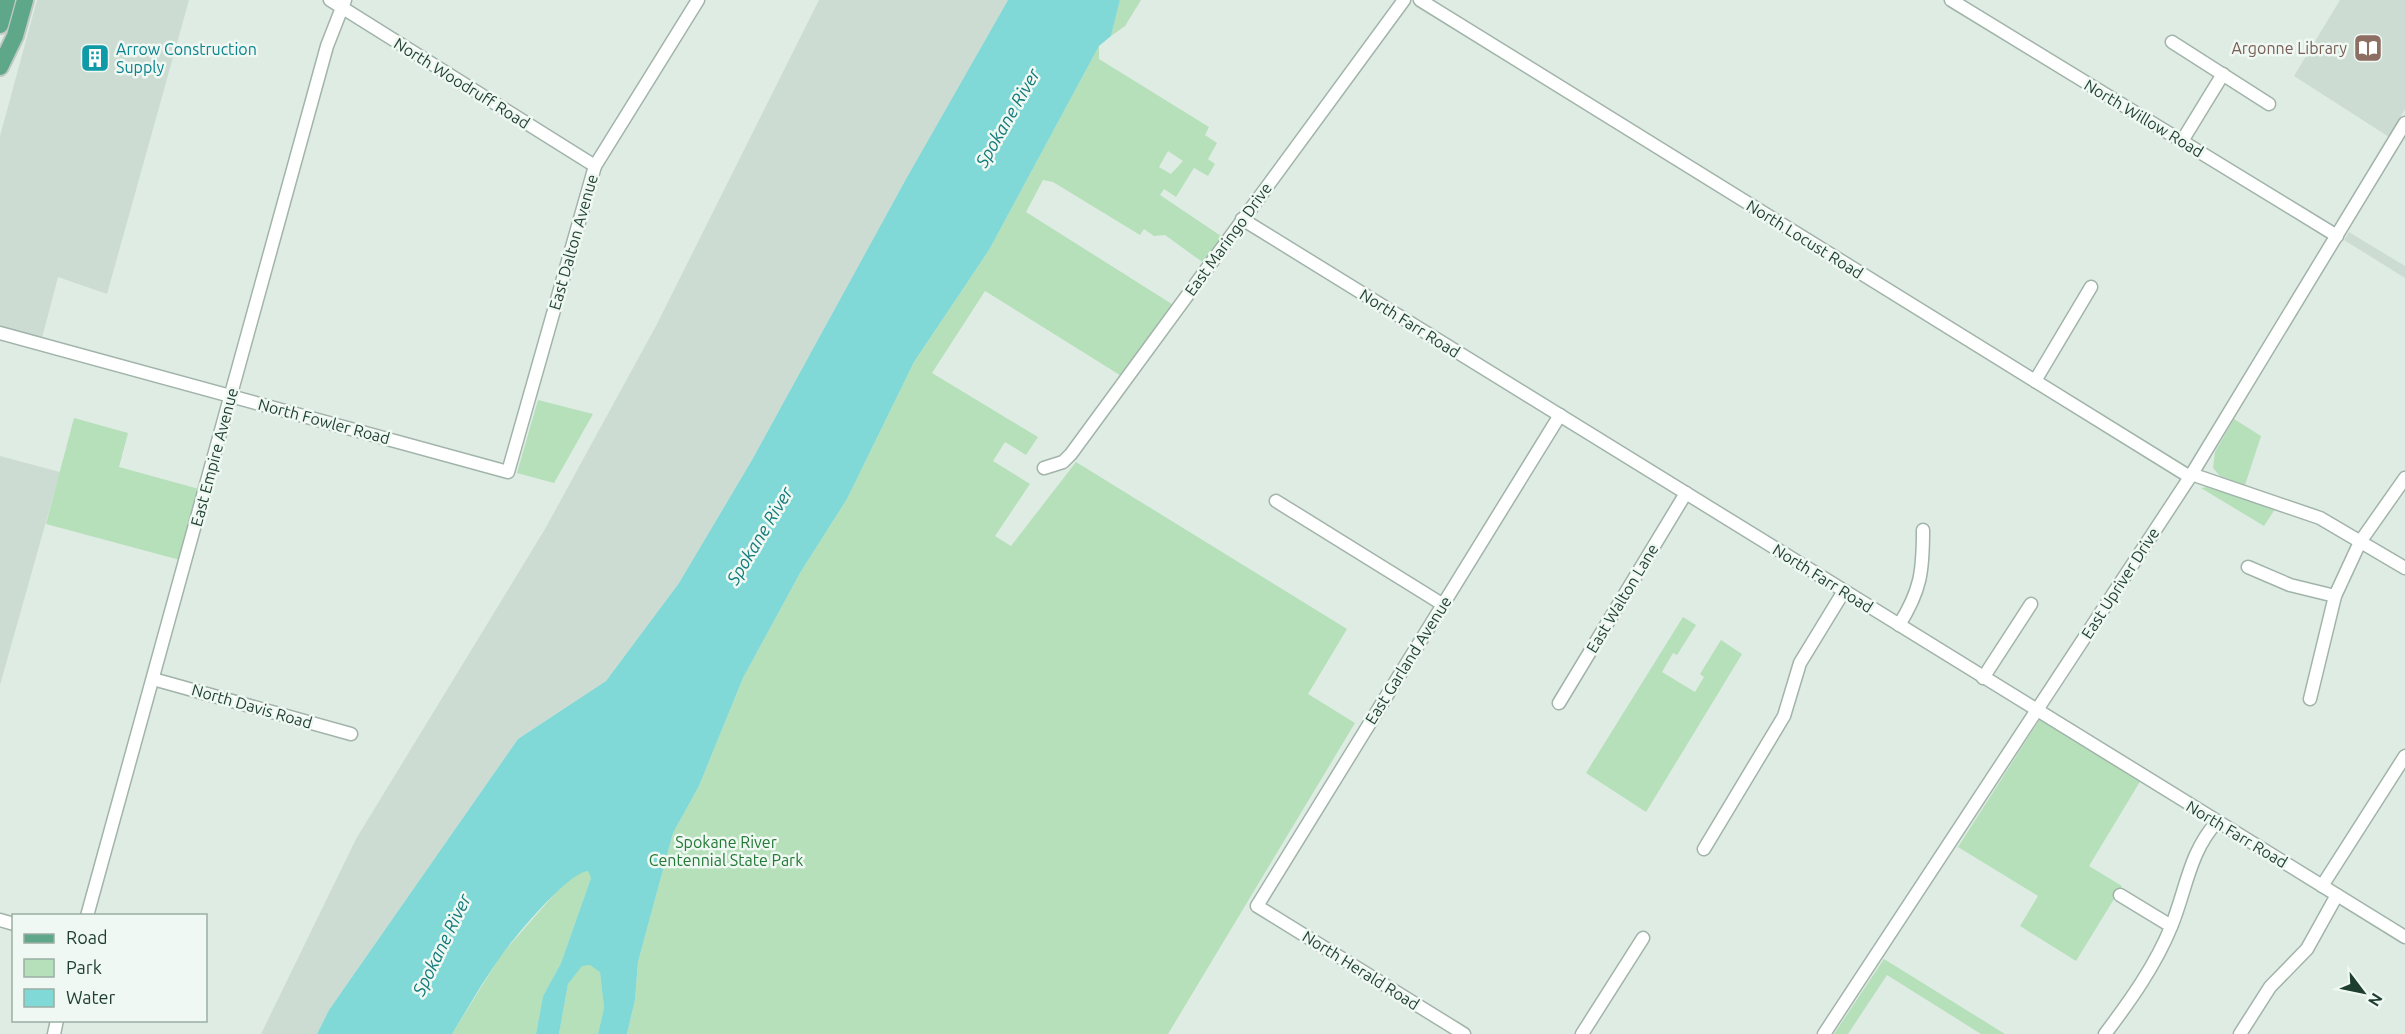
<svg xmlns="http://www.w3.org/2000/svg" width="2405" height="1034" font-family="Ubuntu,sans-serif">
<rect width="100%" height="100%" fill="#dfece4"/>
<g fill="#cddcd2">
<path d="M 37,0 L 189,0 L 107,294 L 58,277 L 42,338 L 0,326 L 0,136 Z"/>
<path d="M 819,0 L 1008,0 L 906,179 L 752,460 L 679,583 L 606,681 L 518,739 L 329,1010 L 317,1034 L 261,1034 L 356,839 L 545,529 L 657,324 Z"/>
<path d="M 2340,0 L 2405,0 L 2405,109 L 2389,137 L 2294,76 Z"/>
<path d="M 2349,232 L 2405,266 L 2405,278 L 2344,240 Z"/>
<path d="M 0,456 L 60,472 L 0,685 Z"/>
</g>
<g fill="#b5e0b9" fill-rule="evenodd">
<path d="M 1120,0 L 1141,0 L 1125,26 L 1111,36 Z"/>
<path d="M 1099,46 L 1099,59 L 1209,127 L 1205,135 L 1217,143 L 1208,159 L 1215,164 L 1208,176 L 1194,168 L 1176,197 L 1164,189 L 1160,195 L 1224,238 L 1205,264 L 1165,235 L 1154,236 L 1144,229 L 1140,235 L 1053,182 L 1043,180 L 1026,212 L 1175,306 L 1123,377 L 985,291 L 932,373 L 1038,437 L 1026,455 L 1005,442 L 993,461 L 1030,484 L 995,536 L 1011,546 L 1076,462 L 1347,629 L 1308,694 L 1355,723 L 1168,1034 L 627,1034 L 635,1000 L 638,962 L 673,833 L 699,786 L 743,678 L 800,573 L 847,499 L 914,362 L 989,250 ZM 1168,151 L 1183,161 L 1171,174 L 1159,167 Z"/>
<path d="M 538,400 L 593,414 L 554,483 L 517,473 Z"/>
<path d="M 74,418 L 128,433 L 119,467 L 199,489 L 180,560 L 46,524 Z"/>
<path d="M 2234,419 L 2261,436 L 2245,485 L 2220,476 L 2213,468 L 2215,452 Z"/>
<path d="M 2207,487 L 2275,509 L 2264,526 L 2201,488 Z"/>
<path d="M 1683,617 L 1696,625 L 1677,655 L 1673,653 L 1662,672 L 1695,692 L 1704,677 L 1700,674 L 1721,640 L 1742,654 L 1646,812 L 1586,773 Z"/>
<path d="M 2040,719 L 2141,780 L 2089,866 L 2122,886 L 2076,961 L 2020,926 L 2038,896 L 1958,847 Z"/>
<path d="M 582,871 L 589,871 L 591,878 L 561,963 L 543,996 L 536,1034 L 452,1034 L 501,955 L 566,881 Z"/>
<path d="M 1884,959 L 2005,1034 L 1981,1034 L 1887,975 L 1848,1034 L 1834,1034 Z"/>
<path d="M 582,965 L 590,965 L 600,971 L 604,1008 L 598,1034 L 559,1034 L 568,984 Z"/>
</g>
<path fill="#80d8d7" d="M 1008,0 L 1120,0 L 1111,36 L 1099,46 L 989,250 L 914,362 L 847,499 L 800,573 L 743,678 L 699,786 L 673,833 L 638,962 L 635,1000 L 627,1034 L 598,1034 L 604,1008 L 600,972 L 590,965 L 582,966 L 568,984 L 559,1034 L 536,1034 L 543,996 L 561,963 L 591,878 L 588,871 C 568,872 514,938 501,956 C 483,981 468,1008 452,1034 L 317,1034 L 329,1010 L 518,739 L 606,681 L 679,583 L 752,460 L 906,179 Z"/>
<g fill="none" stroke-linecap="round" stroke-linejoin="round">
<g stroke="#a1b4aa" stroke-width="15">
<g id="minor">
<path d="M 330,0 L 595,166"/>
<path d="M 1420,0 L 2190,477"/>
<path d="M 1951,0 L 2337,236"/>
<path d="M 2172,42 L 2269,104"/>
<path d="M 2182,141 L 2223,74"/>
<path d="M 1242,219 L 2405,937"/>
<path d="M 0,333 L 508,472 L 595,166 L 698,0"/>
<path d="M 2035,381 L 2091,287"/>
<path d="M 1044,468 L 1063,462 L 1071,454 L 1404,0"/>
<path d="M 2191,474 L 2320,518 L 2405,568"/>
<path d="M 1276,501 L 1442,604"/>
<path d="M 2248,567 L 2290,585 L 2335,596"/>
<path d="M 1899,625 C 1921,590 1923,571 1923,530"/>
<path d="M 1983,678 L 2031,604"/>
<path d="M 153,679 L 351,734"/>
<path d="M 2310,699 L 2335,596 L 2360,542 L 2405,478"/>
<path d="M 1559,703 L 1686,493"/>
<path d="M 1704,849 L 1784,716 L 1800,663 L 1844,591"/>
<path d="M 2322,886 L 2405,756"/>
<path d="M 2120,895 L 2171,926"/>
<path d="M 87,916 L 327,46 L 345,0"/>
<path d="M 0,920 L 14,924"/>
<path d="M 54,1034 L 57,1020"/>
<path d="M 1464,1034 L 1257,906 L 1560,415"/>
<path d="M 1582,1034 L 1643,938"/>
<path d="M 1824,1034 L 2190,477 L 2405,123"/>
<path d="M 2105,1034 C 2130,1001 2155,966 2171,927 C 2186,891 2189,852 2217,822"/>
<path d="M 2240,1034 L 2270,987 L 2307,949 L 2337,895"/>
</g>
</g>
<g stroke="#c0c9c5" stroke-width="20">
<g id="major">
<path d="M 0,25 L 7,0"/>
<path d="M 0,67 L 15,36 L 25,0"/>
</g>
</g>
<use href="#minor" stroke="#fff" stroke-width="12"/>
<use href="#major" stroke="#5ea788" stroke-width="16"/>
</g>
<defs>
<g id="library-square" transform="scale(1.5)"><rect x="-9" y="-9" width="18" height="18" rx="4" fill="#8d6e63" stroke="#eff8f2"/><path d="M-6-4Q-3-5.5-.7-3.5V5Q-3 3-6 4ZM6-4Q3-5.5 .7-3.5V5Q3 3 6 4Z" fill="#fff"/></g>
<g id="building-square" transform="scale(1.5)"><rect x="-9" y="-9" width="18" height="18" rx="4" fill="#0f9aa8" stroke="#eff8f2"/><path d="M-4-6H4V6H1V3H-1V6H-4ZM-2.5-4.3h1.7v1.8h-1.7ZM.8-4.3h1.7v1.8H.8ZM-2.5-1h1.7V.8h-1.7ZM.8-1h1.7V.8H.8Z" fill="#fff"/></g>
</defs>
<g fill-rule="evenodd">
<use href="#library-square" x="2368" y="48"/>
<use href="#building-square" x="95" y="58"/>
</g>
<g text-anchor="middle" stroke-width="5" stroke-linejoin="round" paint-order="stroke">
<g font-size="16" fill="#785e54" stroke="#eff8f2" text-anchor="end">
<text x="2347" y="54">Argonne Library</text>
</g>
<g font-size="16" fill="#0d838f" stroke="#eff8f2" text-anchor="start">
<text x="116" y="55">Arrow Construction<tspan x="116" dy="18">Supply</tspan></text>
</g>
<g font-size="16" fill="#1e3e30" stroke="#eff8f2">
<text transform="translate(462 83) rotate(32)" y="6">North Woodruff Road</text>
<text transform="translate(2144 118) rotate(31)" y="6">North Willow Road</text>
<text transform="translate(1228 239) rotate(-54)" y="6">East Maringo Drive</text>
<text transform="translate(1805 239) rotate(32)" y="6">North Locust Road</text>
<text transform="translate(573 242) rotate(-74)" y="6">East Dalton Avenue</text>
<text transform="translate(1410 323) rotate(32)" y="6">North Farr Road</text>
<text transform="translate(324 421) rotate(15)" y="6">North Fowler Road</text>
<text transform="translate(214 457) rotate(-75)" y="6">East Empire Avenue</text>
<text transform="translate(1823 578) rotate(32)" y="6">North Farr Road</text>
<text transform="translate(2120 583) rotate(-57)" y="6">East Upriver Drive</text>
<text transform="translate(1622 598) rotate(-59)" y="6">East Walton Lane</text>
<text transform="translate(1408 660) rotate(-58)" y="6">East Garland Avenue</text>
<text transform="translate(252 706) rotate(16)" y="6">North Davis Road</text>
<text transform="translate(2237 834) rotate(31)" y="6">North Farr Road</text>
<text transform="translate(1361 970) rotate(32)" y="6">North Herald Road</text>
</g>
<g font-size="16" fill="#237936" stroke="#eff8f2">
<text x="726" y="848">Spokane River<tspan x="726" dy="18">Centennial State Park</tspan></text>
</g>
<g font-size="18" font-style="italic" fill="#117a7a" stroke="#eff8f2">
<text transform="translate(1008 118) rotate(-60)" y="6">Spokane River</text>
<text transform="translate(760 536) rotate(-59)" y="6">Spokane River</text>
<text transform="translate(442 945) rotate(-64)" y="6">Spokane River</text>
</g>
</g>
<rect x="12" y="914" width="195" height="108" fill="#eff8f2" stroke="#9baea4" stroke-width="1.5"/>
<rect x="24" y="934" width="30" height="9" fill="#5ea788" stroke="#9baea4" stroke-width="1.5"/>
<text x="66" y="944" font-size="18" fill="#1e3e30">Road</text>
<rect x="24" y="959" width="30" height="18" fill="#b5e0b9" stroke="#9baea4" stroke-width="1.5"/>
<text x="66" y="974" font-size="18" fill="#1e3e30">Park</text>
<rect x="24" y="989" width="30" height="18" fill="#80d8d7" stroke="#9baea4" stroke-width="1.5"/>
<text x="66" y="1004" font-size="18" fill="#1e3e30">Water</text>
<g transform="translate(2363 992) rotate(122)" stroke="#eff8f2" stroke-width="4.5" paint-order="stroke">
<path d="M0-4.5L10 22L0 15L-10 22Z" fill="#1e3e30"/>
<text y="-9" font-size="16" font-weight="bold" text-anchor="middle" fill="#1e3e30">N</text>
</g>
</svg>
